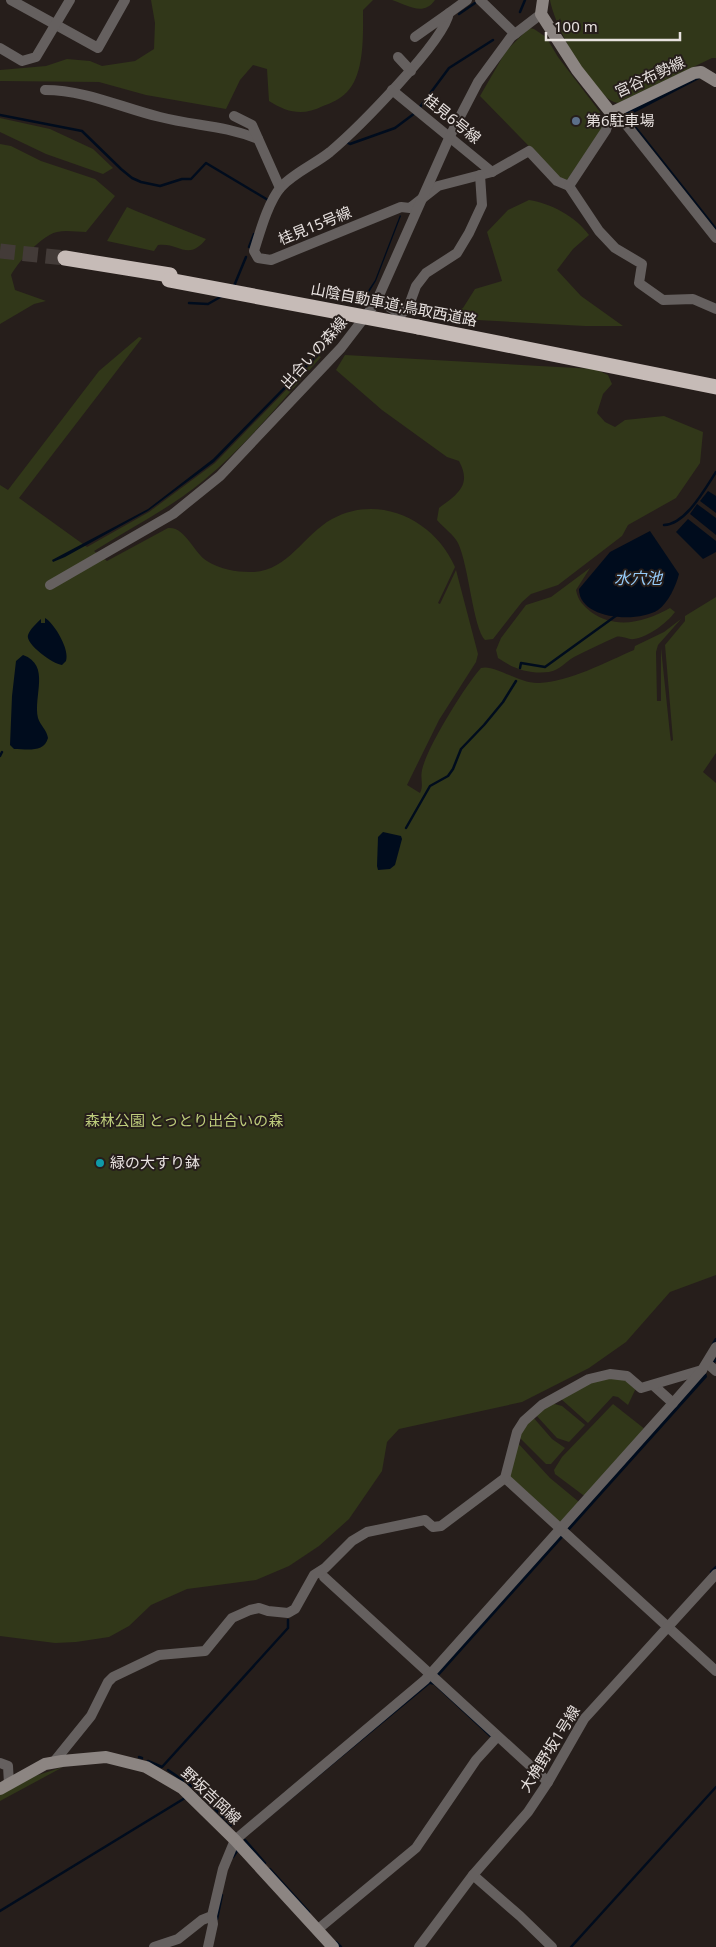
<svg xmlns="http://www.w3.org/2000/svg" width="716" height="1947" font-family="'Noto Sans','Noto Sans JP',sans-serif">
<rect width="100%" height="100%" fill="#261e1b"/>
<g fill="#313719">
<path d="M 151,0 L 373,0 L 363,10 C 363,33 365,74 347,92 C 340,99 332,103 323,106 C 303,116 288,113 269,101 L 267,69 L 253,65 L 240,80 L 226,109 L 146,95 L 99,82 L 0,81 L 0,70 L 46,66 L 67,59 L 90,61 L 102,66 L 135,61 L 154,49 L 155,23 Z"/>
<path d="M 392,0 L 435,0 C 423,17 408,5 392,0 Z"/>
<path d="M 550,0 L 716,0 L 716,58 L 712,58 L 618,103 L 614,102 C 589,90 555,27 550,0 Z"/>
<path d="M 529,28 L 534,29 L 546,37 L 558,57 L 600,112 L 602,130 L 567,180 L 562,180 L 480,96 L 506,51 Z"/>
<path d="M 0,118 L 50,129 L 93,149 L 113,168 L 103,174 L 46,154 L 0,132 Z"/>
<path d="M 0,144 L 11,146 L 41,161 L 95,179 L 115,196 L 86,232 C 77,232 66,230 57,232 C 42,235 18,262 11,275 L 15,290 L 46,301 L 34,304 L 0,324 Z"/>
<path d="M 529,200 C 552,204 575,216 589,235 L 573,249 L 557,270 L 581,296 L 623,326 L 585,326 L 440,318 L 463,308 L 475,289 L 502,281 L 487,232 L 508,210 Z"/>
<path d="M 127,207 L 136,211 L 206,239 C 188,262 179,242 158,245 L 154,251 L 107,241 Z"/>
<path d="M 139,337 L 142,338 L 19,498 L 87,547 L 149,512 L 215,463 L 319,356 L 321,357 C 283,399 246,446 203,481 C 169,509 130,528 94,551 L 107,561 L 168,528 C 185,526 193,552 207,561 C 219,569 236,572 250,572 C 287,573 303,535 332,519 C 379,493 435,520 455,567 L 438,603 L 440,604 L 456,570 L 478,654 L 476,662 L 439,720 L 407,785 L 420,793 C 424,785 420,779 422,770 C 427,747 465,686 481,668 C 495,664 519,684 539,683 C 569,682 606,662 634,650 L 635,646 L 664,632 L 681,619 L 658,645 L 656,652 L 657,701 L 661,701 L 661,648 L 670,734 L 671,741 L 673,740 L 665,645 L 685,621 L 685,616 L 716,597 L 716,753 L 703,772 L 716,783 L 716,1275 L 670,1292 L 626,1342 L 589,1368 L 522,1402 L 399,1429 L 387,1442 L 382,1471 L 349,1519 L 319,1546 L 289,1566 L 256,1580 L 187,1589 L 151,1605 L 129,1626 L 109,1637 L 76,1642 L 55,1643 L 0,1636 L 0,485 L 8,490 L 99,371 Z"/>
<path d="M 345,355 L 595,369 L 608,375 L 612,384 L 603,394 L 597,413 L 605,422 L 615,427 L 625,420 L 664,416 L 703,432 L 700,463 L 676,498 L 628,525 L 622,536 L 558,585 L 531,594 L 522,602 L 493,639 L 485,640 C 473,628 469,566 458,543 C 454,535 443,527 437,520 L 439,508 C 458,494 472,485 459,461 L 447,457 L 382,410 L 336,370 Z"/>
<path d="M 590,568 L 576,590 C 578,601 583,605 591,612 C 616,630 645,622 670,608 L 675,612 C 667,623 648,637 634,639 C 628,640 622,635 616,637 C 602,643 588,650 574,657 C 565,662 560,670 549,672 C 529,674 514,669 498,658 L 496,650 L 501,638 L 526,605 L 551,597 Z"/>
<path d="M 620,1376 L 636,1388 L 628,1405 L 618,1397 L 613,1396 L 588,1423 L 560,1398 L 588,1382 Z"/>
<path d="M 551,1403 L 562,1406 L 585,1425 L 569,1442 L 557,1438 L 535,1414 Z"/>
<path d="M 613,1404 L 646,1430 L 585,1495 L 583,1495 L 555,1474 L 554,1470 L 562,1457 Z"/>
<path d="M 532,1416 L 552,1439 L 565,1448 L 551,1464 L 546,1464 L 518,1436 Z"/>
<path d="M 516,1441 L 550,1478 L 579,1502 L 562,1524 L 508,1478 Z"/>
<path d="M 63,1767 L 0,1801 L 0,1795 L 35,1776 Z"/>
</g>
<g fill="#000c1d">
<path d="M 697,76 L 701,78 L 628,116 L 716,227 L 716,230 L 625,115 L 626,112 Z"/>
<path d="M 400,215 L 401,216 L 376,281 L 365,299 L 363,298 L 375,280 Z"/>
<path d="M 356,310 L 343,330 L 214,462 L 148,511 L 65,557 L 53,562 L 52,560 L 148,509 L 213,459 L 342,328 Z"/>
<path d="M 708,491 L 716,496 L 716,513 L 700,501 Z"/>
<path d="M 697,504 L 716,518 L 716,535 L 690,514 Z"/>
<path d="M 688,519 L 716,541 L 716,552 L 703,559 L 676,532 Z"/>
<path d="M 650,531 L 679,574 C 676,586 668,603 658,610 C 638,623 579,620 579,589 L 610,552 Z"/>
<path d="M 45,618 C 55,624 70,650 66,661 L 62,665 C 53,664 25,644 28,635 C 30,629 37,623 41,619 L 41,623 L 45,623 Z"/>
<path d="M 23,655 C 51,665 33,696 38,718 C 40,725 47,730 48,738 C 44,753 27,749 14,749 L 10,745 L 12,696 L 16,661 Z"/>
<path d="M 383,832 L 401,836 L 402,839 L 395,865 L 390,869 L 378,870 L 377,866 L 378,837 Z"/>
<path d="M 706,1372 L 707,1377 L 437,1678 L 493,1737 L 492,1739 L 434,1685 L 430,1684 L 243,1839 L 437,1672 Z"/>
</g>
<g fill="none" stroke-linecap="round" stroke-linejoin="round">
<g stroke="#000c1d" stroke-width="2.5">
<path d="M 520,12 L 525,0"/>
<path d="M 459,14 L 475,3"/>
<path d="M 420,107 L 449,68 L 493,40"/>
<path d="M 0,115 L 82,131 L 121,169 L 132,178 L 141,182 L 160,186 L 182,179 L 191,179 L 206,163 L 268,200"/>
<path d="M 346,142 L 350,144 L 395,128 L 415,113"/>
<path d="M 249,247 L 254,234"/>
<path d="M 234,286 L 246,257"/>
<path d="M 189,303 L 208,304 L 222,296"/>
<path d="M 664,525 C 686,524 705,489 716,472"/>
<path d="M 520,668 L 521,663 L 545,667 L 617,615"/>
<path d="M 0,756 L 2,752"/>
<path d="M 406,828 L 430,786 L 448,776 L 453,769 L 461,749 L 484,725 L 503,702 L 516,681"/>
<path d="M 713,1344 L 716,1339"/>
<path d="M 712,1365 L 716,1359"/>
<path d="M 711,1572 L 716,1567"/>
<path d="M 139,1757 L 142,1758"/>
<path d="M 148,1761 L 162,1767 L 288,1628 L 288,1620"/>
<path d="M 168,1770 L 193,1787 L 231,1825"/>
<path d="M 528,1770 L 535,1779"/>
<path d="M 245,1840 L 265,1863"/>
<path d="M 233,1857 L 237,1851"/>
<path d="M 270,1869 L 309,1912"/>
<path d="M 0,1911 L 185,1798"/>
<path d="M 217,1919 L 222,1895"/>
<path d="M 336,1942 L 341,1947"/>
<path d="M 571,1947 L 716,1787"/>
</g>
<path stroke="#433b38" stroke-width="15" stroke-dasharray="15 8" stroke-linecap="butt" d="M 0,251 L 65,258"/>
<g stroke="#65605f" stroke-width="10">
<path d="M 11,0 L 98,48 L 125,0"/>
<path d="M 467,0 L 449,13 C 444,42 356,130 330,152 C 315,164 294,173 281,187 C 268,202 260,232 254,251 L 258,258 L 271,260 L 401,207 L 410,208 L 438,186 L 492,172 L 529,151 L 557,181 L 569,186 L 599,231 L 615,248 L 642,264 L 639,283 L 663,300 L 693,299 L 716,309"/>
<path d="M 480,0 L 515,34"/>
<path d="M 415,37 L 449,13"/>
<path d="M 0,48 L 22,61 L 36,57 L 70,0"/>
<path d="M 398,57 L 411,71"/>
<path d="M 45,90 C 86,90 122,108 160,117 C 195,126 223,125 258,139"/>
<path d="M 392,90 L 492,172"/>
<path d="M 234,116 L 252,125 L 280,188"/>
<path d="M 569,186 L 606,130 L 611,113 L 624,122 L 716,238"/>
<path d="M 377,300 L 401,314 L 408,308 L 416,286 L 426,273 L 457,253 L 469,233 L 482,205 L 480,175"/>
<path d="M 50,585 L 173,514 L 220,476 L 341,348 L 371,309 L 377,300 L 450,136 L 478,82 L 511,37 L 541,14"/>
<path d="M 707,1363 L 716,1371"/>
<path d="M 653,1385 L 673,1403"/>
<path d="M 505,1478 L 716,1671"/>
<path d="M 324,1577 L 548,1782"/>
<path d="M 0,1763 L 8,1766 L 9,1784"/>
<path d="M 53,1763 L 91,1716 L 108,1682 L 113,1677 L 159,1655 L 205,1651 L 232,1618 L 250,1610 L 259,1608 L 268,1611 L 288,1613 L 295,1609 L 314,1575 L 325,1568 L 352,1541 L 367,1532 L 425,1520 L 433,1527 L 441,1526 L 505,1478 L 517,1432 L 524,1421 L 542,1405 L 589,1379 L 610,1374 L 627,1376 L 641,1388 L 702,1370"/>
<path d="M 473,1875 L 520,1916 L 552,1947"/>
<path d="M 317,1930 L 416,1848 L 476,1760 L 497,1737"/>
<path d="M 154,1947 L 178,1939 L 202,1920 L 212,1916 L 223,1869 L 235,1840 L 425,1680 L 673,1403 L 702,1370 L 716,1347"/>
<path d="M 208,1947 L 213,1924 L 212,1916"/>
<path d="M 419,1947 L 473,1875 L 528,1812 L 548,1782 L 584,1719 L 716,1574"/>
</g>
<g stroke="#8c8582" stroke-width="12">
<path d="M 543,0 L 541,14 L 577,70 L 611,113 L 694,73 L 701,72 L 716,81"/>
<path d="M 0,1789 L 45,1764 L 62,1761 L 106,1757 L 146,1767 L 182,1788 L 235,1840 L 333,1947"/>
</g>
<g stroke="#c6bbb7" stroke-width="15">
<path d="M 65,258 L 170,275"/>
<path d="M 418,327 L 716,387"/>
</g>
<path stroke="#c6bbb7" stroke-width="15" d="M 169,280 L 418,327"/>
</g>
<circle fill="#5c6f8a" stroke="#261e1b" stroke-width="2" cx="576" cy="121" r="5"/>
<circle fill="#0f9aa8" stroke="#261e1b" stroke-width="2" cx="100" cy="1163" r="5"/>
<g text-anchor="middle" stroke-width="4" stroke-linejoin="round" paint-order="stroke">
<g font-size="15" fill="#e7e1df" stroke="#261e1b">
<text transform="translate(650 77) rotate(-25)" y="5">宮谷布勢線</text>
<text transform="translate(452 119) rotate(39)" y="5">桂見6号線</text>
<text transform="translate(315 226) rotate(-22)" y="5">桂見15号線</text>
<text transform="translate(394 305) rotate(11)" y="5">山陰自動車道;鳥取西道路</text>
<text transform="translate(314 353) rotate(-48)" y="5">出合いの森線</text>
<text transform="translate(550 1749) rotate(-58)" y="5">大桷野坂1号線</text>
<text transform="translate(211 1796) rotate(43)" y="5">野坂吉岡線</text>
</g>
<g font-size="15" fill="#e7e1df" stroke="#261e1b" text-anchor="start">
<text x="586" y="126">第6駐車場</text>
<text x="110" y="1168">緑の大すり鉢</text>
</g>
<g font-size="15" fill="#bdcc7b" stroke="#261e1b">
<text x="184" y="1126">森林公園 とっとり出合いの森</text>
</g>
<g font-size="16" font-style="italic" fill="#96cbf9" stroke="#261e1b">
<text x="638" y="584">水穴池</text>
</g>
</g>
<path d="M546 32v8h134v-8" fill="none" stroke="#e7e1df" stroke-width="2.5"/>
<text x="554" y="32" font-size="15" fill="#e7e1df" stroke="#261e1b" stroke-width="4" paint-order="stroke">100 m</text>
</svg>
